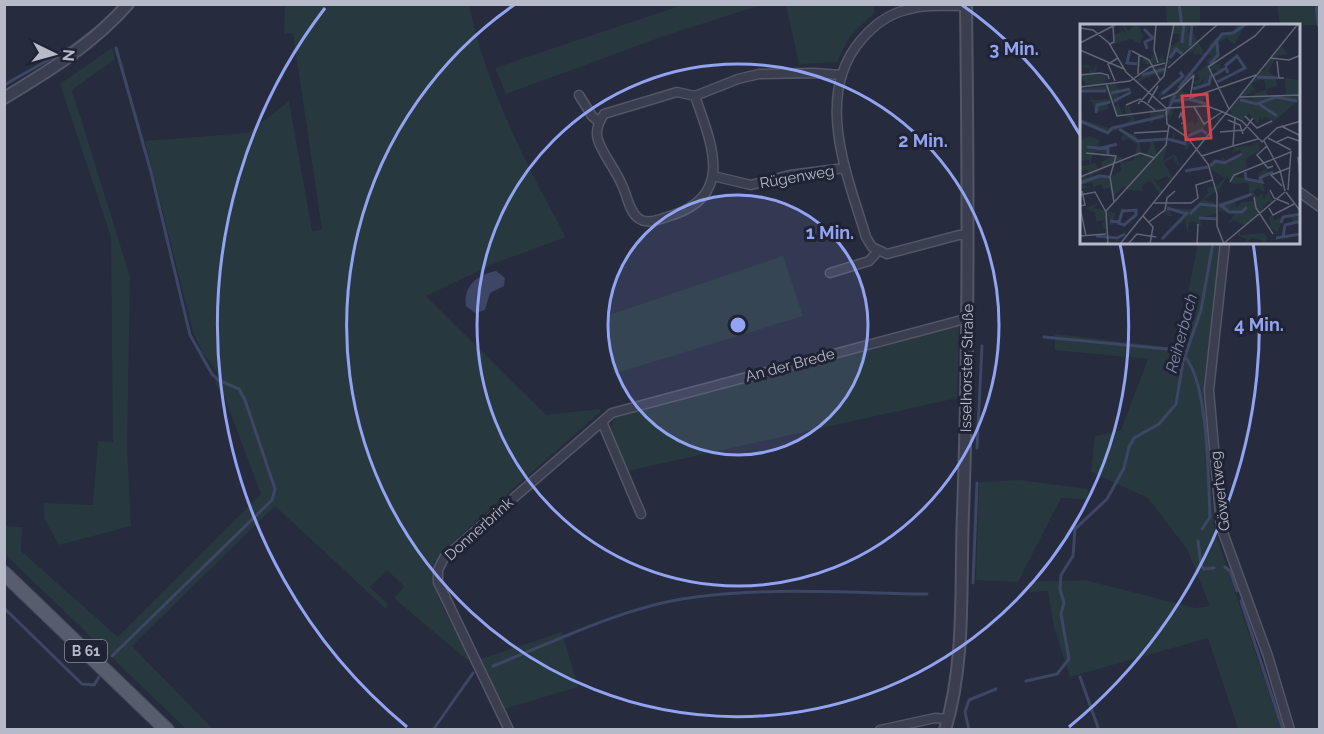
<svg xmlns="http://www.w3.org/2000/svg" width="1324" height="734" font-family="Raleway,sans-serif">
<rect width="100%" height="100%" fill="#262b3e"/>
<g fill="#28383f">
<path d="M 285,5 L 469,5 C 486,86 526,165 566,237 L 493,264 L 426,296 L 546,415 L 600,409 L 600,412 L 446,548 C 439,558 432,568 434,582 C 436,599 461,640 470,658 L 467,660 L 394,598 L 404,586 L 387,570 L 370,587 L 388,604 L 385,608 L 275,506 L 132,646 L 213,729 L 186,729 L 5,554 L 5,526 L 22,527 L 21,551 L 118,637 L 261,494 L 226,401 L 215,383 L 220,376 L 202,352 L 193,332 L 145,141 L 248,133 L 289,101 L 312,231 L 322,230 L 293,33 L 284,34 Z"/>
<path d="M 682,5 L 761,5 L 667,35 L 506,94 L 495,68 Z"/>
<path d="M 786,5 L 873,5 L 875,12 L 850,36 L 837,62 L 799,64 Z"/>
<path d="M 1166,5 L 1200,5 L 1200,25 L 1167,25 Z"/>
<path d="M 1277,5 L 1314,5 L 1316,25 L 1280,25 Z"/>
<path d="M 112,48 L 115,59 L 72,90 L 130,277 L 127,448 L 131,526 L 59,545 L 44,518 L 44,503 L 93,505 L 98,441 L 113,442 L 111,237 L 60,84 Z"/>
<path d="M 1198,243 L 1220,243 L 1205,390 L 1214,529 L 1281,729 L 1238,729 L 1208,638 L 1070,677 L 1054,627 L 1048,591 L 1030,592 L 1028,582 L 1085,580 L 1195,608 L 1210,606 L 1187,549 L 1148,498 L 1091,472 L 1095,436 L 1121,430 L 1148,359 L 1055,350 L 1055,334 L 1177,348 Z"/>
<path d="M 783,256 L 803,316 L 613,374 L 609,315 Z"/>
<path d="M 955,324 L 959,326 L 957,398 L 628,471 L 610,429 L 615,418 Z"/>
<path d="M 1019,480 L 1088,489 L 1087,499 L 1061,498 L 1018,582 L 976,580 L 979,482 Z"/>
<path d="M 562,632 L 578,687 L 504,709 L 481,659 Z"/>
</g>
<path fill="#3d4665" d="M 496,271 L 505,278 L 504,286 L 490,293 L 485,310 L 475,313 L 466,306 C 463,286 477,275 496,271 Z"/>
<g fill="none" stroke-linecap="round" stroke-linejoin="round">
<g stroke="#3d4665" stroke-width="3">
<path d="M 1179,4 L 1182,26"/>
<path d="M 1316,4 L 1318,25"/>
<path d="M 4,85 L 71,47 L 100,25"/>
<path d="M 1044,337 L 1187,351"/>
<path d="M 1185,357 C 1209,385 1208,479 1210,517 L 1202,529"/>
<path d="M 977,448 L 982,346"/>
<path d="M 1198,541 L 1201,565 L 1204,569 L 1214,568"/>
<path d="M 1225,567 L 1230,571 L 1237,591"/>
<path d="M 973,583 L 977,483"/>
<path d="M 1241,601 L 1283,730"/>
<path d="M 4,608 L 82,684 L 94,685 L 99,677"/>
<path d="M 112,656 L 272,500 L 275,489 L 245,400 L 239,389 L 218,380 L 212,374 L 190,335 L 151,172 L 116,48"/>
<path d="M 493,666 C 554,642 617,610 682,599 C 762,586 846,593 927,594"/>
<path d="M 1080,677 L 1099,730"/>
<path d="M 1026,681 L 1057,674 L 1069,659 L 1061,614 L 1064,603 L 1060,589 L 1061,575 L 1073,556 L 1075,529 L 1107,499 L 1124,468 L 1129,447 L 1134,438 L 1159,424 L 1176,404 L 1183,362 L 1201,310 L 1213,243"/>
<path d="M 433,730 L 473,673"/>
<path d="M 969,730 L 965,712 L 969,700 L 996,689"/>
</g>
<g stroke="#525666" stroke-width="11">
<g id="minor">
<path d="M 966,6 C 946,6 925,4 906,10 C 889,14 873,26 861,40 C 813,96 848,177 866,237 L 872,247 L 887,254 L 959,235 L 968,235"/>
<path d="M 579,95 L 592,116 L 599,122"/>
<path d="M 695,96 C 710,141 736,194 673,215 C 662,218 648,226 638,218 C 629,211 627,195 622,185 C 616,170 603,155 598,140 C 595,130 599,122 604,114 L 677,92 L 695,96 L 738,79 L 759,74 L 814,73 L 841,75"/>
<path d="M 713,176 L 751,185 L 790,175 L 845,168"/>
<path d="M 1298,191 L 1320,207"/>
<path d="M 1225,243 L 1209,390 L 1221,527 L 1268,656 L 1290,730"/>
<path d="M 830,273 L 869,261 L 878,251"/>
<path d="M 602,422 L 641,514"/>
<path d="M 509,730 L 438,582 L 438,570 L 444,558 L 612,413 L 969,318"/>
<path d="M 880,730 L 935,718 L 948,719"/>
</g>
</g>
<g stroke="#525666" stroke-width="14">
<g id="tertiary">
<path d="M 4,98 C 49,71 93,44 128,4"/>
<path d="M 945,730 C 966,661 960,584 963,513 C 969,343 968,174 966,4"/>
</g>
</g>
<g stroke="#434757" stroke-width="16">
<path id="primary" d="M 4,573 L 167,730"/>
</g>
<use href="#minor" stroke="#3a3e4e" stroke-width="8"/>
<use href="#tertiary" stroke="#3a3e4e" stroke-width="10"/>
<use href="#primary" stroke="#585d6e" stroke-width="14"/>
</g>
<circle cx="738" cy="325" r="130" fill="#92a3f2" fill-opacity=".12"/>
<g fill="none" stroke="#92a3f2" stroke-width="3">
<circle cx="738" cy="325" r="130"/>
<circle cx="738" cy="325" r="261"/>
<path d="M962 5A391 391 0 0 1 1080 135M1120 244A391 391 0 1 1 514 5"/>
<path d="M407 727A521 521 0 0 1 325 8M1253 243A521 521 0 0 1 1069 727"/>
</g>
<g text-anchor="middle" stroke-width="6" stroke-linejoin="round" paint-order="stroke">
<rect fill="#1f2333" stroke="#898d9c" stroke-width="1.5" x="65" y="640" width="42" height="22" rx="4.5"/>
<g font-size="14" font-weight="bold" fill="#b6bac9">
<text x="86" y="656">B 61</text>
</g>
<g font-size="15" fill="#b6bac9" stroke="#1f2333">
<text transform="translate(797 177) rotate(-10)" y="5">Rügenweg</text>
<text transform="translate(790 365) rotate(-15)" y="5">An der Brede</text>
<text transform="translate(967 368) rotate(-89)" y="5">Isselhorster Straße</text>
<text transform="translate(1220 491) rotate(-97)" y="5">Göwertweg</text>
<text transform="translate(479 529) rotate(-42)" y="5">Donnerbrink</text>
</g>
<g font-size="16" font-style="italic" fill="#808aae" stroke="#1f2333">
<text transform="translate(1181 333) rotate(-75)" y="6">Reiherbach</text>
</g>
</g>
<g transform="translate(1080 24)">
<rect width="220" height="220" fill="#262b3e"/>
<path d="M 42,0 L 49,7 L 54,1 L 59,2 L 63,11 L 60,20 L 51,15 L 35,20 L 34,11 L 43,7 L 46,10 ZM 95,0 L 117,0 L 117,5 L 111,1 L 108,9 L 114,10 L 125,31 L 112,30 L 118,21 L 111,29 L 107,24 L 102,31 L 98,28 L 89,35 L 92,39 L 88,40 L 90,22 L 99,17 L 99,10 L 92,9 ZM 157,0 L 166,0 L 154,21 L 147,14 L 136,20 L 142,21 L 137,24 L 139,33 L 134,37 L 137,41 L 142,37 L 139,44 L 146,44 L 140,48 L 133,45 L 129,60 L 122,63 L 124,54 L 117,62 L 113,58 L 120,55 L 117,49 L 101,61 L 103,68 L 110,69 L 104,70 L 102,76 L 134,69 L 124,74 L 123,82 L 110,75 L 101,80 L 89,79 L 89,72 L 101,60 L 97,58 L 78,75 L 79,69 L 92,61 L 89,55 L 95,60 L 100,54 L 104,56 L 108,48 L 115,49 L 128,41 L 126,36 L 132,33 L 128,30 L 129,20 L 141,10 L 153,8 ZM 201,22 L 208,30 L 197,32 L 188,47 L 196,54 L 197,62 L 186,65 L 184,56 L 179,56 L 172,59 L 174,66 L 163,74 L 172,75 L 175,69 L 186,66 L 188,73 L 206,71 L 205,54 L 220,56 L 220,75 L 182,108 L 192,97 L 185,93 L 181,97 L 180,92 L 178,100 L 168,89 L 163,97 L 151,91 L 150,85 L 181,47 L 185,47 L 184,43 ZM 74,26 L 78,37 L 83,30 L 84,38 L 78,39 L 73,34 L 77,40 L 67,47 L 82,42 L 86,44 L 84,49 L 69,52 L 72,58 L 68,53 L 57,59 L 56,56 L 72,41 L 65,40 L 65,36 L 62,40 L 64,33 L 59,29 L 71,35 ZM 16,39 L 17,43 L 15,50 L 25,51 L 27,55 L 22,60 L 7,61 L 0,52 L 10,50 L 10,44 L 0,43 L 8,40 L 13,47 ZM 34,58 L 40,66 L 38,80 L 43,90 L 38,92 L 34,86 L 37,79 L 27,79 L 29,84 L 16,89 L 11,77 L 0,80 L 11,76 L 10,70 L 13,76 L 30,75 L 28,67 L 0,67 L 0,64 L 27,62 ZM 53,78 L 49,82 L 55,97 L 71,93 L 69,85 L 95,83 L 88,100 L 90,92 L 77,93 L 71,100 L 69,96 L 28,109 L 0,98 L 2,95 L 29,104 L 44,102 L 51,94 L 47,93 L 44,82 ZM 114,83 L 117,83 L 119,95 L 127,99 L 123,106 L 127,110 L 138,97 L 137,93 L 141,93 L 141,95 L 124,115 L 127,111 L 122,106 L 111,111 L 108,106 L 97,105 L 107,100 L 102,87 L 108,99 L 113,97 L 115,101 L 118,97 ZM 94,107 L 95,116 L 111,119 L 106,126 L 105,121 L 95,116 L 87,122 L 83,137 L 93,130 L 97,133 L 98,139 L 104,140 L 97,141 L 93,133 L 84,139 L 92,152 L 91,157 L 87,152 L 77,157 L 73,154 L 83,167 L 80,170 L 70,157 L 63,160 L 62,167 L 48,166 L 44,162 L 32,175 L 30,164 L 23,165 L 21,160 L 14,163 L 15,168 L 12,158 L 2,161 L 12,164 L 0,165 L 0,151 L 9,153 L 8,146 L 0,147 L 0,142 L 10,141 L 9,136 L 0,137 L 0,112 L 2,116 L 9,112 L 19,116 L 18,126 L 28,127 L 28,131 L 18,127 L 13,130 L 10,140 L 16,139 L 18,148 L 23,147 L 12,151 L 14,154 L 30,153 L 41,146 L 40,138 L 22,144 L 21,138 L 33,132 L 42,133 L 42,138 L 54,136 L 57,121 L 49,115 L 42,117 L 41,112 L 54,109 L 60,118 L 61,133 L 69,126 L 70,116 L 87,115 L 73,117 L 77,129 L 87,118 L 91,119 ZM 179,115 L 172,123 L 179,117 L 180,126 L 166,135 L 167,146 L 149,156 L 147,152 L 139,166 L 141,172 L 139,165 L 124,176 L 134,178 L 138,189 L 119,194 L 123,204 L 115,201 L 116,198 L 109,198 L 108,207 L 116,207 L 107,208 L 105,196 L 76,220 L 106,189 L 89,185 L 92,192 L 88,192 L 83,188 L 86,184 L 114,185 L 128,169 L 127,163 L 135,163 L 145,154 L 130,145 L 132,135 L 141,139 L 142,132 L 146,137 L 155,134 L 162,130 L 160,126 L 153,129 L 154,123 L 171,122 ZM 186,145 L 190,149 L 180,154 L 184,163 L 184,168 L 178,164 L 173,168 L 178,173 L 182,169 L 184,175 L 188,166 L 193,180 L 189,177 L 179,188 L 181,192 L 175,191 L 166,202 L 153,196 L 153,197 L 147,200 L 156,188 L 139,187 L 138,179 L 154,175 L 156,183 L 162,178 L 174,177 L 172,171 L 163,172 L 170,169 L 168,159 L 151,160 L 153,152 L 181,158 L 178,150 ZM 19,179 L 14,184 L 35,189 L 33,201 L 29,201 L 30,193 L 26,193 L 26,206 L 21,202 L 25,196 L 16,197 L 15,189 L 5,184 ZM 220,181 L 220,197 L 205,201 L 204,212 L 220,209 L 220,210 L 203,213 L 202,217 L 202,213 L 188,215 L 182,220 L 181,216 L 172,214 L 165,220 L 166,215 L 157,211 L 160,207 L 160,211 L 184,209 L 188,215 L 196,214 L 196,207 L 190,204 L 189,192 L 193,192 L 194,196 L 203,193 L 196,213 L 203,212 L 205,200 L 213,198 L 208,189 L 217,191 Z" fill="#28383f"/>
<path fill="none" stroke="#3d4665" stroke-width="3" d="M 64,5 L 73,14 L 65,18 L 67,25M 102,19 L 104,0M 110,22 L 112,0M 50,26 L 47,39 L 57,40M 90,34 L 96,25 L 102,30M 130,40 L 138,31 L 137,18M 62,51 L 85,45M 133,52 L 146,44 L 148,49M 177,53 L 198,54M 137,58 L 165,44 L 157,32 L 145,42M 99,64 L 142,10 L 153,9 L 166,0M 113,65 L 129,60 L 131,51M 0,67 L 26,67M 31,69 L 50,65M 82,70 L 103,52 L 100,48M 160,76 L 177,80 L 196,73 L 217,77M 34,77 L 51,68M 94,77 L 109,75 L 126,80M 179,80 L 197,92M 16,89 L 17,81 L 30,78M 86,91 L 95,71M 0,97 L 28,109 L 32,104 L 84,92M 39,105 L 58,117 L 87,115M 108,112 L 122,106 L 127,110M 88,115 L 106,120M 7,123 L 28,125 L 28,130M 18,125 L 37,120M 130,142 L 136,137 L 144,139 L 162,130M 105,147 L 128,143M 165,148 L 166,155 L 182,158 L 180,154 L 193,148M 0,159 L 19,152 L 30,153M 139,182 L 172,170M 142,182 L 149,188 L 162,188 L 167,183M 87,184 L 107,190M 110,190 L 120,180 L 137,182M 119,194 L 137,195M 30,197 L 39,198 L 43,185M 38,199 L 44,201 L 56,191 L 56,186 L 43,187M 201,199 L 203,193 L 221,190M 16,212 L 37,214 L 45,210M 203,213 L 205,201 L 221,197M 196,214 L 221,210M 82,215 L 108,188"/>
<path fill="none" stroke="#606476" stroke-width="1.5" d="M 76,0 L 74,26 L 78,39M 0,4 L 13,6 L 29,19 L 46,48 L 86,84M 0,19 L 37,0M 30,20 L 34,18 L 33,1M 0,26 L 44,45M 52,27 L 69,36 L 80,56M 190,34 L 209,36 L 221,31M 197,37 L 199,54 L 204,54M 128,42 L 149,85M 128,43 L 175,12 L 186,0M 88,44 L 138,0M 58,50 L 59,31M 0,51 L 20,49 L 28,51 L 29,55M 114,51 L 110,74 L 176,51M 35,57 L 28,40 L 38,34M 26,59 L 37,92 L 85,86M 0,63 L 50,57 L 70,43 L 85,39M 159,73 L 221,71M 81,75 L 96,69 L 114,51M 68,79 L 78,62M 58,80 L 84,52 L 94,0M 46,81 L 60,75 L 75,86M 114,83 L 124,100 L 142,88M 86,84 L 87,100 L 107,113 L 128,140 L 137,170 L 137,202 L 144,220M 86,84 L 127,82 L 143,88M 143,88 L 162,97 L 182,118 L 197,104 L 221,97M 165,92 L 177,104 L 192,97M 99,94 L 101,89 L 104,98 L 101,100M 148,96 L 160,101 L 163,110M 201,102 L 221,112M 140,108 L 164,106 L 173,94M 54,109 L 88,107M 188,114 L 211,126M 184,117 L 200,146 L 205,167M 197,118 L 208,113 L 219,117M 153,122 L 178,115M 187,122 L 177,131 L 188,144 L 193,142M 6,129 L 36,132 L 30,153 L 34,178M 122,132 L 153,122 L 155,93M 218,133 L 220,152M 0,153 L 60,129 L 75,134M 150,158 L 154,151 L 211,128M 202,162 L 191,151 L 209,144M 190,166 L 194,174 L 209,180M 208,166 L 211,127M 206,168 L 221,188M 0,171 L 15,168 L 26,188M 174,173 L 176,184 L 193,210M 74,179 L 111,179 L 118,174 L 116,161 L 132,156M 0,182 L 5,181 L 2,167M 0,183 L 6,212M 189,184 L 193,191 L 214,180M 63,192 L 73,203 L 70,220M 69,198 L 85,186 L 87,174 L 95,167M 0,212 L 26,210M 28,220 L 26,187 L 86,121 L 89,101M 40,220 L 218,0M 48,220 L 57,210 L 76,213M 117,220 L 118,200M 143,220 L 205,168"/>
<path fill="#d04548" fill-opacity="0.15" stroke="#d04548" stroke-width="3" d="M 127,70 L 131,114 L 106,116 L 102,72 Z"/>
<rect width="220" height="220" fill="none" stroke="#b6bac9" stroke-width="3"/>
</g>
<circle cx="738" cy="325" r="9" fill="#92a3f2" stroke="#1f2333" stroke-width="3"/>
<g font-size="18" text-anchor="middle" font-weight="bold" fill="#92a3f2" stroke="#1f2333" stroke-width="6" stroke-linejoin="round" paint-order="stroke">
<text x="1014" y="55">3 Min.</text>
<text x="923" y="147">2 Min.</text>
<text x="830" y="239">1 Min.</text>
<text x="1259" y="331">4 Min.</text>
</g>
<rect width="1324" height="734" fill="none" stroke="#b6bac9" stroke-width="12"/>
<g transform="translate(54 54) rotate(95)" stroke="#1f2333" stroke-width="4.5" paint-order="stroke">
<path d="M0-4.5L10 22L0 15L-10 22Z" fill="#b6bac9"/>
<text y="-9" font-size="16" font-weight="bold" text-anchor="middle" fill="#b6bac9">N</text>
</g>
</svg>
